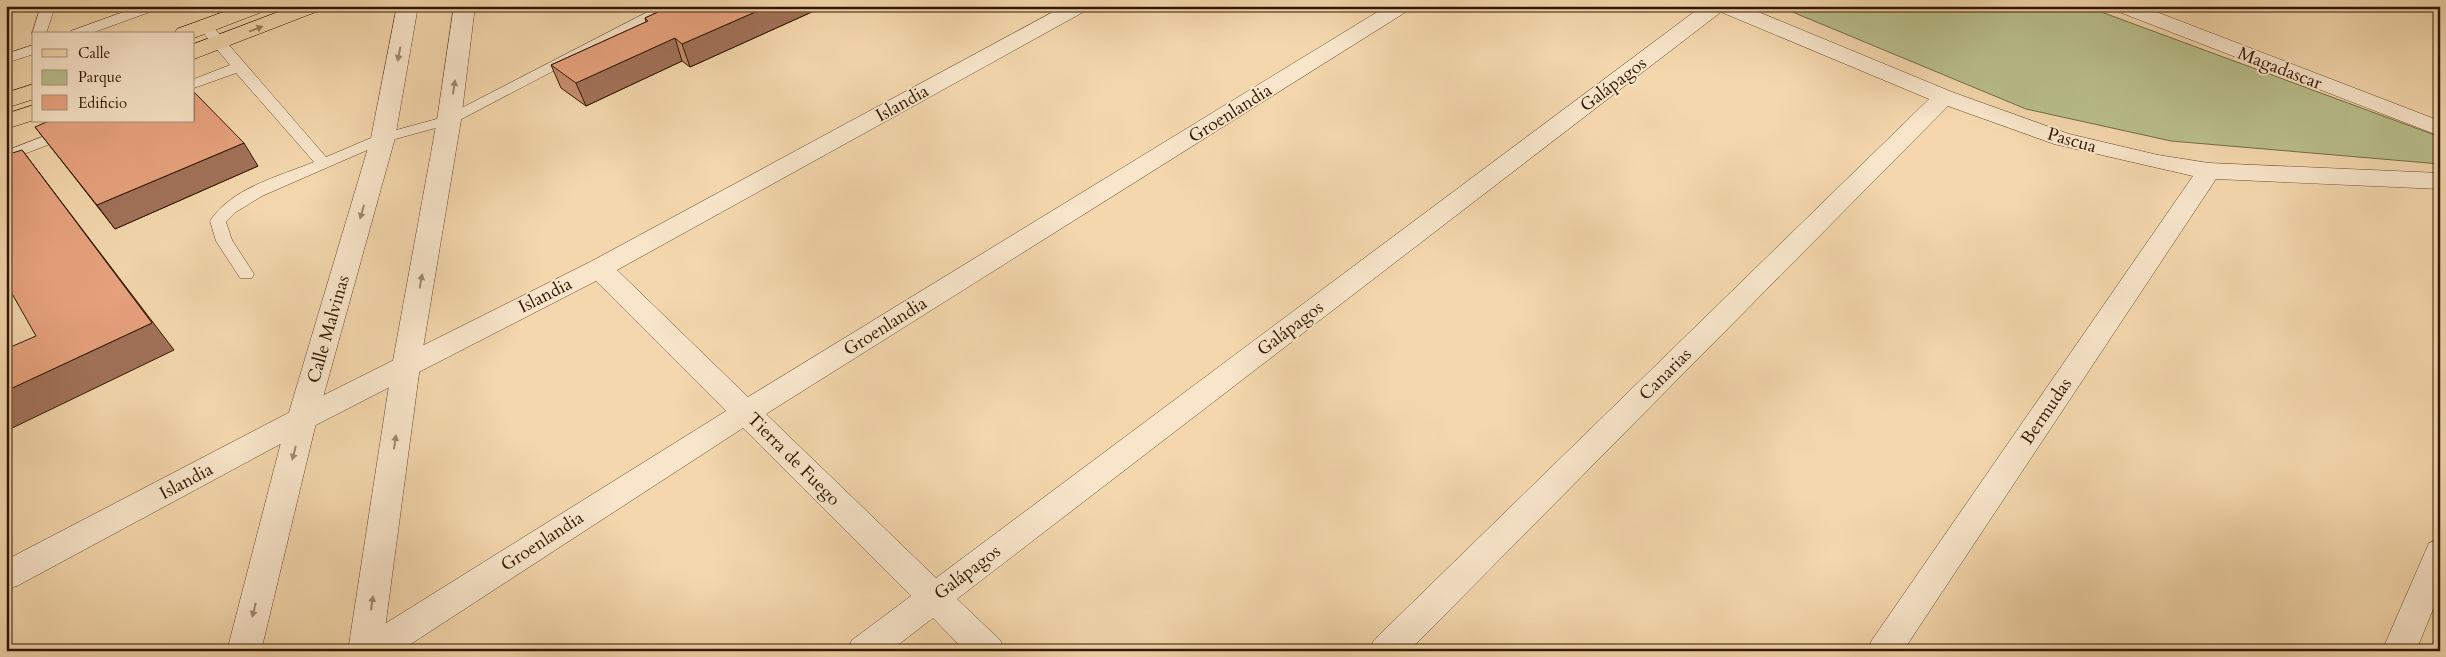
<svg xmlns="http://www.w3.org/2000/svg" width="2446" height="657" font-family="Cardo,serif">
<rect width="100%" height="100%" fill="#f4d7ad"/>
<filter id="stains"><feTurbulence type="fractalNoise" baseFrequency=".004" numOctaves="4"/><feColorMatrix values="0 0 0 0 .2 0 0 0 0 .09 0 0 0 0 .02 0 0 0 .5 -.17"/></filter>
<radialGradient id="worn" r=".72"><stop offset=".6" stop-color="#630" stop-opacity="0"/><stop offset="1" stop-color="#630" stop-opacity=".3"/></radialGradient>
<path fill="#b9bf8c" stroke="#746b46" d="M 1778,6 L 2085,6 L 2440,137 L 2440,164 L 2171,141 L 2026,109 Z"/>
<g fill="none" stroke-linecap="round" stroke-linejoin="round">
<g stroke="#61472b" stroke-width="1">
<g id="service">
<path d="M 41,6 L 55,6 L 46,34 L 34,34 L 34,36 L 32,34 Z"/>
<path d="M 140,6 L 160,6 L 158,9 L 89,34 L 69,34 L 71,31 Z"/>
<path d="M 659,6 L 677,6 L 454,123 L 388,141 L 262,196 L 236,212 L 226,222 L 232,240 L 254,274 L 252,278 L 240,278 L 216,241 L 210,221 C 231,188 280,176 314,162 L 236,73 L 194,88 L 194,79 L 230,65 L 200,29 L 198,26 L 200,23 L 210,23 L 326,157 L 378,135 L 444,117 Z"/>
<path d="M 34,45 L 34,54 L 6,63 L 6,54 Z"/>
<path d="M 83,121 L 104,121 L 102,124 L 6,161 L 6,151 Z"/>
</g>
</g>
<g stroke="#61472b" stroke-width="1">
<g id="minor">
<path d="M 1064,6 L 1090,6 L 1087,10 L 617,270 L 748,397 L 1387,6 L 1412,6 L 1409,10 L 766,414 L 936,578 L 1702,6 L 1744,6 L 1952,92 L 2069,134 L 2158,155 L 2209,163 L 2440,173 L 2440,189 L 2216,179 L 1903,651 L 1867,651 L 1872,640 L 2193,176 L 2054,144 L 1948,106 L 1409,651 L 1369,651 L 1374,640 L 1929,99 L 1721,12 L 957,599 L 1000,640 L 1005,651 L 965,651 L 933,618 L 890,651 L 847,651 L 852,640 L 911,596 L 743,428 L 400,651 L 354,651 L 359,640 L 726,411 L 596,281 L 312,427 L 17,586 L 6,589 L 6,560 L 292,411 L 590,262 Z"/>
<path d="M 2111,6 L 2141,6 L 2440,121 L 2440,136 L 2114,10 Z"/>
<path d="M 2440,539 L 2440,592 L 2416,651 L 2382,651 L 2429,543 Z"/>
</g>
</g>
<g stroke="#61472b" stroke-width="1">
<g id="tertiary">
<path d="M 397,6 L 418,6 L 395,138 L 317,419 L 261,651 L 227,651 L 287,419 L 371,138 Z"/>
<path d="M 454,6 L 475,6 L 461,120 L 420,366 L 382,651 L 348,651 L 392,366 L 437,120 Z"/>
</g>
</g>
<g stroke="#301700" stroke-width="1">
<g id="primary">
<path d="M 240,6 L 270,6 L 267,10 L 194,38 L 194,34 L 174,34 L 177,29 Z"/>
<path d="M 294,6 L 324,6 L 321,10 L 194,59 L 194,44 Z"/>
<path d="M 34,84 L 34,99 L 6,108 L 6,93 Z"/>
<path d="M 34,105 L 34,120 L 6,129 L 6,114 Z"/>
</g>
</g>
<use href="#service" fill="#f8e5ca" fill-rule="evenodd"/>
<use href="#minor" fill="#f8e5ca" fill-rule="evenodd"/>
<use href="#tertiary" fill="#f8e5ca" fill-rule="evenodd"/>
<use href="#primary" fill="#f4d7ad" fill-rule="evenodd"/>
</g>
<g fill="#c88c6d" stroke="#301700">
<path d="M 671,6 L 825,6 L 690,67 L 682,61 L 586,106 L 561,88 L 551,65 L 646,22 L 645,18 Z"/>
<path d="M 35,127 L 258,166 L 115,229 Z"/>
</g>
<g fill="#a27259" stroke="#301700">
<path d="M 769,6 L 825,6 L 690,67 L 682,44 Z"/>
<path d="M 675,38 L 682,61 L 586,106 L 576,83 Z"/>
<path d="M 244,143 L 258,166 L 115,229 L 97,205 Z"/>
<path d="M 22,150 L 174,350 L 6,431 L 6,391 L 152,323 Z"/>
</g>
<g fill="#e8a37f" stroke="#301700">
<path d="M 671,6 L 769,6 L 682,44 L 675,38 L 576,83 L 551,65 L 648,21 L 645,18 Z"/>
<path d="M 194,92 L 244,143 L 97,205 L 35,127 L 49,121 L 194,121 Z"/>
<path d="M 22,150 L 152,323 L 6,391 L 6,349 L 36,336 L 6,283 L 6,155 Z"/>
</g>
<defs><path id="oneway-solid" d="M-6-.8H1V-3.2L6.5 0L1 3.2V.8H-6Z" transform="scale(1.25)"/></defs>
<use fill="#9c815f" href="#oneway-solid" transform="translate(256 29) rotate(-21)"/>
<g fill="#9e886f">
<use href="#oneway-solid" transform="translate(399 54) rotate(101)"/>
<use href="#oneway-solid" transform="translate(454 87) rotate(-82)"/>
<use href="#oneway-solid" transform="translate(362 212) rotate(106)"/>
<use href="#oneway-solid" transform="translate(421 281) rotate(-80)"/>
<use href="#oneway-solid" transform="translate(395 442) rotate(-82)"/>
<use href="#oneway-solid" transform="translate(294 453) rotate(104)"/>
<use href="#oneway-solid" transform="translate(372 603) rotate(-82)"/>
<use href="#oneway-solid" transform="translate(254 610) rotate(104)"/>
</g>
<g text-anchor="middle" stroke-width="4" stroke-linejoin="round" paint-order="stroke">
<g font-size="18" fill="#301700" stroke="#f8e5ca">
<text transform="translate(2280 68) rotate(21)" y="6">Magadascar</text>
<text transform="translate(1613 84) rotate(-37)" y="6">Galápagos</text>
<text transform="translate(902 103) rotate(-29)" y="6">Islandia</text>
<text transform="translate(1230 113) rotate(-32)" y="6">Groenlandia</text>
<text transform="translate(2072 140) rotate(16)" y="6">Pascua</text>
<text transform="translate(545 295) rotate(-27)" y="6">Islandia</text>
<text transform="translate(885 326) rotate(-32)" y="6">Groenlandia</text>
<text transform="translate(1290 328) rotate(-37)" y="6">Galápagos</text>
<text transform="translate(328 329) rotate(-74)" y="6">Calle Malvinas</text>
<text transform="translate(1665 374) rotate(-45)" y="6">Canarias</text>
<text transform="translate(2046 411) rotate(-56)" y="6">Bermudas</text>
<text transform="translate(794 459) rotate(45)" y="6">Tierra de Fuego</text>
<text transform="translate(186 481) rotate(-28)" y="6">Islandia</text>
<text transform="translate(542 541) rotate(-33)" y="6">Groenlandia</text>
<text transform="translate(967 572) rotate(-37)" y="6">Galápagos</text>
</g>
</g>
<rect width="2446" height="657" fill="none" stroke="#f4d7ad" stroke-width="25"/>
<rect x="8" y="8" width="2431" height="642" fill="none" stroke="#301700" stroke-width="2.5"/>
<rect x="12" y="12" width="2421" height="632" fill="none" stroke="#301700"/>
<rect x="32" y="32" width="162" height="90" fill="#f8e5ca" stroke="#a89379"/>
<rect x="42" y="49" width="25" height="8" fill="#f4d7ad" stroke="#a89379"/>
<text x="78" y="58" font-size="15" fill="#301700">Calle</text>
<rect x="42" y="70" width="25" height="15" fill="#b9bf8c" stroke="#a89379"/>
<text x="78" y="82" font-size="15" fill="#301700">Parque</text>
<rect x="42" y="95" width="25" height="15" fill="#e8a37f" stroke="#a89379"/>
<text x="78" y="108" font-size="15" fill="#301700">Edificio</text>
<rect width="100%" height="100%" filter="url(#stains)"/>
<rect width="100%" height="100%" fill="url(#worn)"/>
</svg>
